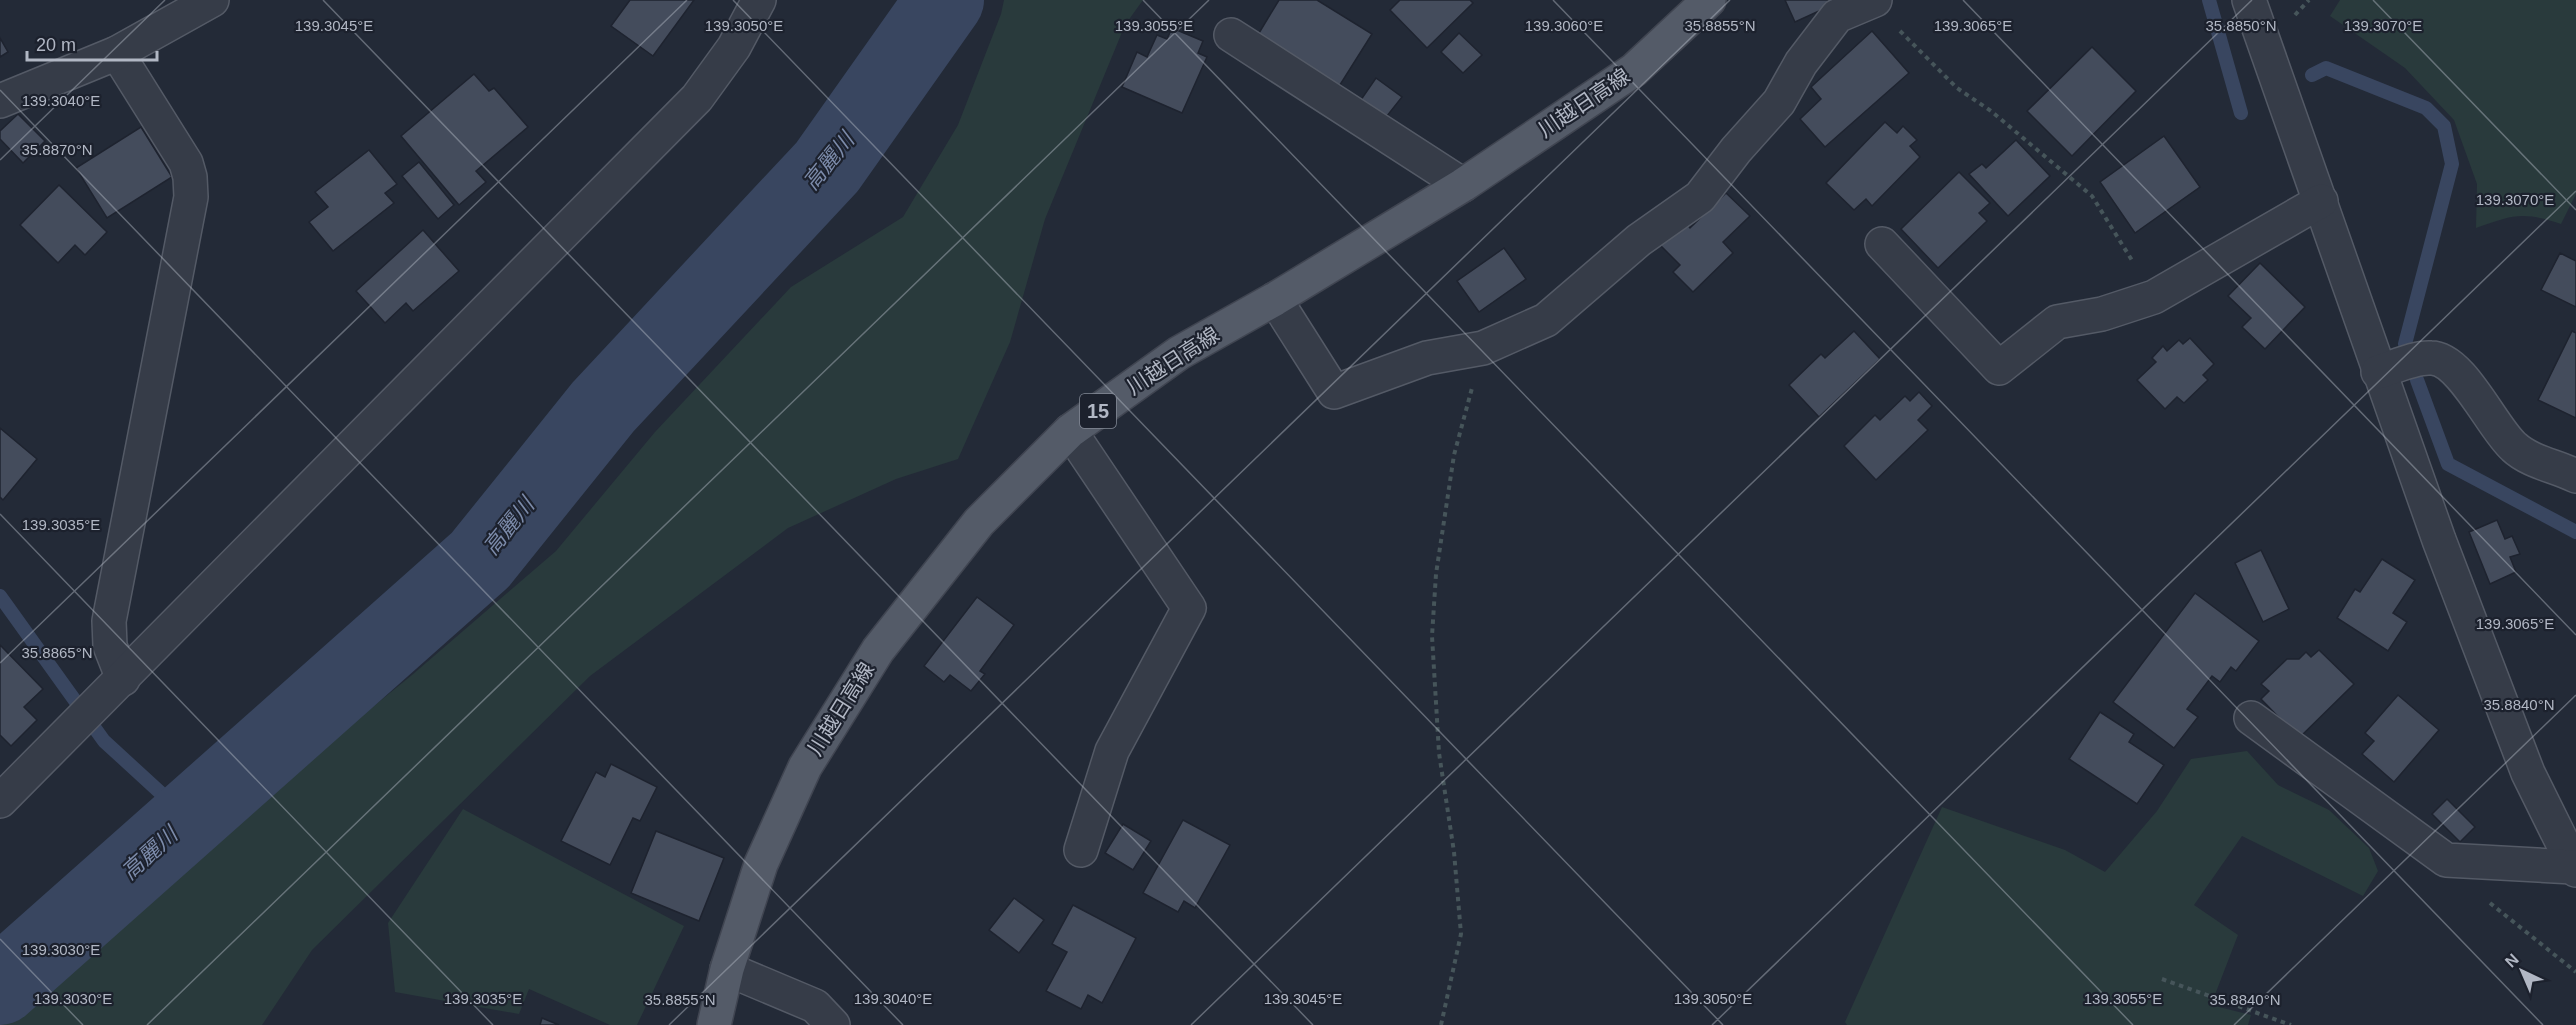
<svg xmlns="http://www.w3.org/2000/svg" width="2576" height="1025" font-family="Arial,'Noto Sans JP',sans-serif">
<rect width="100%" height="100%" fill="#232a37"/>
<g fill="#293a3c">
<path d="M 1004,0 L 1143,0 L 1125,25 L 1045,219 L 1010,342 L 958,459 L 896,479 L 788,528 L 590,676 L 312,950 L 262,1025 L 0,1025 L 0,1019 L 16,1003 L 213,837 L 412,675 L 556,551 L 655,432 L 791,287 L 903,217 L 958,125 L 1001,14 Z"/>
<path d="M 2340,0 L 2576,0 L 2576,194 L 2561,224 C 2522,211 2513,215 2476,228 L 2477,184 L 2454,120 L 2405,68 L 2330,16 Z"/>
<path d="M 2247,751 L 2278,785 L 2329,810 L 2369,848 L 2378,871 L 2363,896 L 2242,836 L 2194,905 L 2238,935 L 2211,1005 L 2251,1015 L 2248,1025 L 1847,1025 L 1845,1022 L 1942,807 L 2065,850 L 2105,872 L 2157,811 L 2191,759 Z"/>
<path d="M 463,809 L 684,926 L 637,1025 L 610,1025 L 529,989 L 519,1014 L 395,992 L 388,923 Z"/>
</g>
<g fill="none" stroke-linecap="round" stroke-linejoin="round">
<g stroke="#394660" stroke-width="14">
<path d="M 2209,0 L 2241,113"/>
<path d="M 2312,75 L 2326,68 L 2426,108 L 2444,126 L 2452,164 L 2405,344"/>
<path d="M 2417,380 L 2448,464 L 2576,532"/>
<path d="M 0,596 L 104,741 L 188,818"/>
<path d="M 0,980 L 6,980"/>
</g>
<path stroke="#394660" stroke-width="78" d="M 0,986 L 480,560 L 603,407 L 827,167 L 945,0"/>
</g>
<g fill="#444c5c" stroke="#1e232f" stroke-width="1.5">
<path d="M 630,0 L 694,0 L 653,56 L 611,26 Z"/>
<path d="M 1279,0 L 1317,0 L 1372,34 L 1338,88 L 1256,38 Z"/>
<path d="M 1400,0 L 1470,0 L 1473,3 L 1427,48 L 1390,10 Z"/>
<path d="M 1785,0 L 1843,0 L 1795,22 Z"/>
<path d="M 1172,28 L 1203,41 L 1198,53 L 1207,57 L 1182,113 L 1122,87 L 1137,52 L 1147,57 L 1157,35 L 1167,39 Z"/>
<path d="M 1872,31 L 1909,73 L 1825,147 L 1800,119 L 1821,99 L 1811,87 Z"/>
<path d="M 1459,33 L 1482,55 L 1463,73 L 1441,52 Z"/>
<path d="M 0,38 L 8,52 L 0,57 Z"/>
<path d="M 2092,47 L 2136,91 L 2072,156 L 2027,111 Z"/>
<path d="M 474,74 L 489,91 L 494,88 L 528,127 L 476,171 L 486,182 L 459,205 L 401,136 Z"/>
<path d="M 1376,78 L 1402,97 L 1383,121 L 1358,104 Z"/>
<path d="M 18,114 L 45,141 L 23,163 L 0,139 L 0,131 Z"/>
<path d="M 1885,122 L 1897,133 L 1903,126 L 1917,140 L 1910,146 L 1920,157 L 1872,206 L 1866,199 L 1854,210 L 1826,183 Z"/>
<path d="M 141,127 L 172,177 L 107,218 L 76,168 Z"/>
<path d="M 2164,136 L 2200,187 L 2135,233 L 2100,182 Z"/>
<path d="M 2016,140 L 2050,176 L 2008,216 L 1969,174 L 1982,164 L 1986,168 Z"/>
<path d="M 369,150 L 397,184 L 385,193 L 394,203 L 333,251 L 309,222 L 328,207 L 315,192 Z"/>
<path d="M 419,162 L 454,205 L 438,219 L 402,176 Z"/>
<path d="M 1959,172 L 1990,203 L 1979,213 L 1987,221 L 1938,268 L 1901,229 Z"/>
<path d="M 59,185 L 107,232 L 85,255 L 75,245 L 58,263 L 20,225 Z"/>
<path d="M 1726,193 L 1750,216 L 1723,242 L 1733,253 L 1693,292 L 1673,272 L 1680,265 L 1660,245 L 1684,221 L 1690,228 Z"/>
<path d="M 423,230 L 459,271 L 413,311 L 406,303 L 385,323 L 356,291 Z"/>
<path d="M 1504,248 L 1526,279 L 1479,312 L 1457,281 Z"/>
<path d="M 2560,253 L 2576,261 L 2576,307 L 2541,290 Z"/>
<path d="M 2260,263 L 2305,307 L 2265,349 L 2242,327 L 2251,318 L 2228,296 Z"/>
<path d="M 1854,331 L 1880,359 L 1819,417 L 1789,385 L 1821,354 L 1825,358 Z"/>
<path d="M 2572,331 L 2576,333 L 2576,418 L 2538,400 Z"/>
<path d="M 2190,338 L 2214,364 L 2203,375 L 2208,380 L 2184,403 L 2177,397 L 2165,409 L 2137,380 L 2156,362 L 2152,358 L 2163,346 L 2167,351 L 2179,340 L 2183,344 Z"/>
<path d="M 1919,392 L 1932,406 L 1918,420 L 1928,430 L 1876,480 L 1844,446 L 1875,415 L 1880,420 L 1905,396 L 1910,401 Z"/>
<path d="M 0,428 L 37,459 L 3,500 L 0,497 Z"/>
<path d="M 2497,520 L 2505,539 L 2512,536 L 2520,554 L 2510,557 L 2516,572 L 2490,584 L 2469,532 Z"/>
<path d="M 2261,550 L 2289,609 L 2263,622 L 2235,563 Z"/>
<path d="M 2382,559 L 2415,580 L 2393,613 L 2407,622 L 2388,651 L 2337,618 L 2355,589 L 2360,592 Z"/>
<path d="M 2195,593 L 2259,641 L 2236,671 L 2231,667 L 2220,682 L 2212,676 L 2187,709 L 2198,717 L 2174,748 L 2113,702 Z"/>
<path d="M 977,597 L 1014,625 L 980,671 L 985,674 L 971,691 L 950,675 L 944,682 L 924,666 Z"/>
<path d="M 0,645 L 43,689 L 24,707 L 37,720 L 11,746 L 0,735 Z"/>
<path d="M 2319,650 L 2354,684 L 2299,738 L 2261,699 L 2269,691 L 2261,684 L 2287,659 L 2299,659 L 2306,652 L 2311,657 Z"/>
<path d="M 2398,695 L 2439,730 L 2394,782 L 2362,754 L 2374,741 L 2365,733 Z"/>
<path d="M 2100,712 L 2134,734 L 2129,742 L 2164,765 L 2137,804 L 2069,759 Z"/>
<path d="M 611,764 L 657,787 L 640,821 L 633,818 L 610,865 L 561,841 L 596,772 L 605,777 Z"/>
<path d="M 2447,799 L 2475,827 L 2460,842 L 2432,814 Z"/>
<path d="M 1183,820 L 1230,845 L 1195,908 L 1184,901 L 1178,912 L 1143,893 Z"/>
<path d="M 1123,824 L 1151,841 L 1133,870 L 1105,853 Z"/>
<path d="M 656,831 L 724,858 L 699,921 L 631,893 Z"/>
<path d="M 1014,898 L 1044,920 L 1019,953 L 989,930 Z"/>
<path d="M 1073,905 L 1136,938 L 1102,1003 L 1088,995 L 1081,1009 L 1046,991 L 1067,952 L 1052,944 Z"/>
<path d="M 542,1018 L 559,1025 L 540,1025 Z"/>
</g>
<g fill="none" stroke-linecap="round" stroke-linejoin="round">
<g stroke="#545a66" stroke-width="36">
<g id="minor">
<path d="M 2249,0 L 2439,540 L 2528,773 L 2576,870"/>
<path d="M 1231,35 L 1463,185"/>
<path d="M 117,53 L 186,163 L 190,177 L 191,197 L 109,621 L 110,646 L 123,679"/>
<path d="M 0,101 L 117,53 L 212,0"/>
<path d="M 1882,244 L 1999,368 L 2057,322 L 2102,314 L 2154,297 L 2321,201"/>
<path d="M 1275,299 L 1334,392 L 1427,358 L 1483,348 L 1546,320 L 1639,240 L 1700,197 L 1736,150 L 1779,102 L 1801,63 L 1837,16 L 1875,0"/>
<path d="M 2378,372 C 2395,367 2414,357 2431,358 C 2462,358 2492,428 2514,447 C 2530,462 2556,466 2576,476"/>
<path d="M 1070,431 L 1189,608 L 1112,751 L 1081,850"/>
<path d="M 2251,718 L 2446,860 L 2573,867"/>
<path d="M 0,801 L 697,98 L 734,47 L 759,0"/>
<path d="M 727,969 L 815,1006 L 833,1025"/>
</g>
</g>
<g stroke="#404551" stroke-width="36">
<path id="major" d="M 714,1025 L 727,969 L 761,864 L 805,767 L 878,650 L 979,522 L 1070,431 L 1179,353 L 1275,299 L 1463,185 L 1634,70 L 1709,0"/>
</g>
<g stroke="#46555a" stroke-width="4" stroke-dasharray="4.5 4.5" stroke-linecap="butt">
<path d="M 2295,15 L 2309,0"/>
<path d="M 1900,31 L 1957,88 L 1991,111 L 2092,196 L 2133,262"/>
<path d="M 2490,903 L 2576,972"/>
<path d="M 2162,979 L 2291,1025"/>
<path d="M 1441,1025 L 1461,934 L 1454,852 L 1439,753 L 1432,636 L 1436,574 L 1454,455 L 1472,388"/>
</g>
<use href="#minor" stroke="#363c48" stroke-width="33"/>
<use href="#major" stroke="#545b68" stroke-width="33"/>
</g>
<path fill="none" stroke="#b1b7c4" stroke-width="1.5" stroke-opacity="0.45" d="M 323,0 L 1313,1025M 733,0 L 1723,1025M 1143,0 L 2133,1025M 1553,0 L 2543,1025M 1963,0 L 2576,635M 2373,0 L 2576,210M 0,90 L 903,1025M 0,160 L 165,0M 0,514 L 493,1025M 0,663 L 687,0M 0,939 L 83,1025M 147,1025 L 1209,0M 669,1025 L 1730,0M 1191,1025 L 2252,0M 1712,1025 L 2576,191M 2234,1025 L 2576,695"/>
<g text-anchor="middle" stroke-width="4.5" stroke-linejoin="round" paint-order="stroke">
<rect fill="#1c212d" stroke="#848a97" stroke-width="1.5" x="1080" y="394" width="36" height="34" rx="4.5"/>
<g font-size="20" font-weight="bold" fill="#b1b7c4">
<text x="1098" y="418">15</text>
</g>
<g font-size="21" fill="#b1b7c4" stroke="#1c212d">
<text transform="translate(1584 103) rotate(-34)" y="7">川越日高線</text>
<text transform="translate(1173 361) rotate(-33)" y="7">川越日高線</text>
<text transform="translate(841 709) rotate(-58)" y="7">川越日高線</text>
</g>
<g font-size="22" font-style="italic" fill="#7c8baa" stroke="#1c212d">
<text transform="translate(828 161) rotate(-51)" y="8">高麗川</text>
<text transform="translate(508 526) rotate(-51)" y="8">高麗川</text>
<text transform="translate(149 853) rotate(-42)" y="8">高麗川</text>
</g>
</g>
<g font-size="15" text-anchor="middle" fill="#b1b7c4" stroke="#1c212d" stroke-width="4.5" stroke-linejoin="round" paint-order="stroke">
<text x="1720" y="31">35.8855°N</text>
<text x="2241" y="31">35.8850°N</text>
<text x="1973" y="31">139.3065°E</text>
<text x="334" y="31">139.3045°E</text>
<text x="744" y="31">139.3050°E</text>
<text x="1154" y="31">139.3055°E</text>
<text x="1564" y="31">139.3060°E</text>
<text x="2383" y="31">139.3070°E</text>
<text x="61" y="106">139.3040°E</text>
<text x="57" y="155">35.8870°N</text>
<text x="2515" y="205">139.3070°E</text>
<text x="61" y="530">139.3035°E</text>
<text x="2515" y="629">139.3065°E</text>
<text x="57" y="658">35.8865°N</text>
<text x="2519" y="710">35.8840°N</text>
<text x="61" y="955">139.3030°E</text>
<text x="73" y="1004">139.3030°E</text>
<text x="483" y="1004">139.3035°E</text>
<text x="893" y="1004">139.3040°E</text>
<text x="1303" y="1004">139.3045°E</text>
<text x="1713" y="1004">139.3050°E</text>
<text x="2123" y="1004">139.3055°E</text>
<text x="680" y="1005">35.8855°N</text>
<text x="2245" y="1005">35.8840°N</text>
</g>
<g transform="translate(2522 971) rotate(316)" stroke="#1c212d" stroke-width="4.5" paint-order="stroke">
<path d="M0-4.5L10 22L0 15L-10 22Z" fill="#b1b7c4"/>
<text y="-9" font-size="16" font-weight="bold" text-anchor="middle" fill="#b1b7c4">N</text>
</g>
<path d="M27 51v9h130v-9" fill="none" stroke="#b1b7c4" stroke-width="3"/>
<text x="36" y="51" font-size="18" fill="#b1b7c4" stroke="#1c212d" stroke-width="4.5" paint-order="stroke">20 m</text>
</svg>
